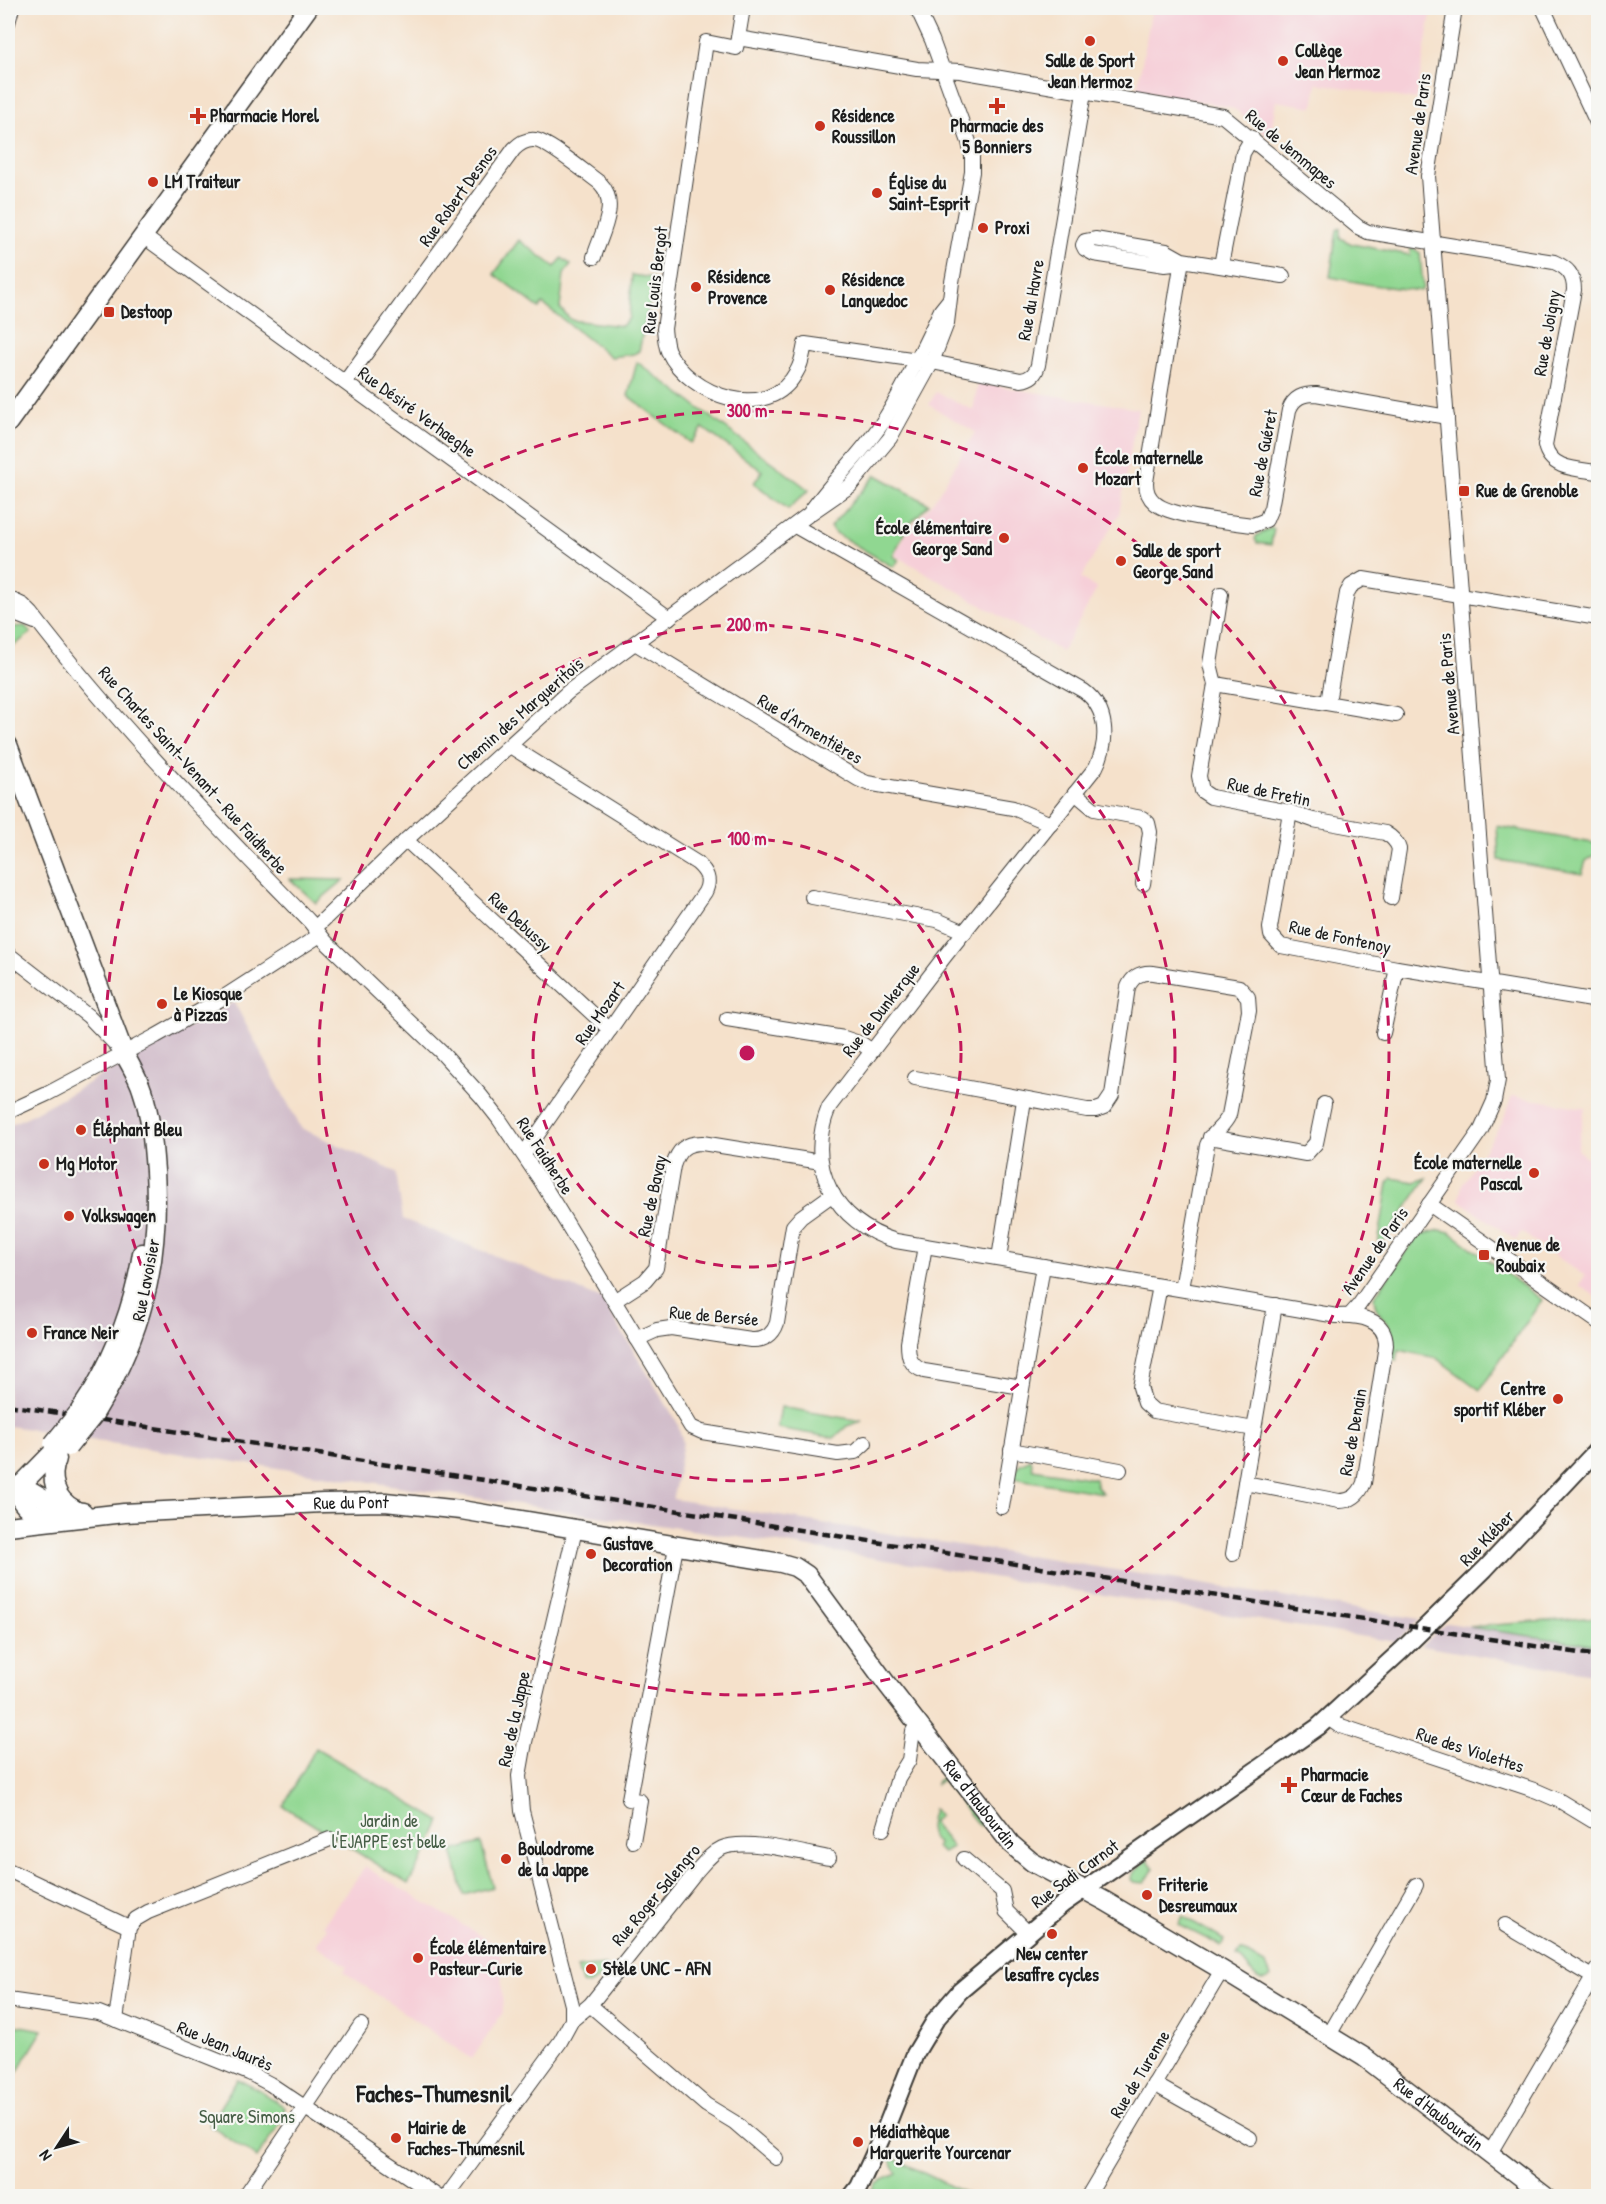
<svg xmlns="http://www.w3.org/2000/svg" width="1606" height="2204" font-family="'Patrick Hand',sans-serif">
<rect width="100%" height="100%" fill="#f6f6f2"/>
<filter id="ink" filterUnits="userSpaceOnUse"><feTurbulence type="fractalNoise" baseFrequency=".0167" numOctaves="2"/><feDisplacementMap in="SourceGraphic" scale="12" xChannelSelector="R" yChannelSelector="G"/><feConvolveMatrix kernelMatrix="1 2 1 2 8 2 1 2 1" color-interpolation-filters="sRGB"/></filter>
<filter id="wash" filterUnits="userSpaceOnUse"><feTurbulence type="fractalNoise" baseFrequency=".008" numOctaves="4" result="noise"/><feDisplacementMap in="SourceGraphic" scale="24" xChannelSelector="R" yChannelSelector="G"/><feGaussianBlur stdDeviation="1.35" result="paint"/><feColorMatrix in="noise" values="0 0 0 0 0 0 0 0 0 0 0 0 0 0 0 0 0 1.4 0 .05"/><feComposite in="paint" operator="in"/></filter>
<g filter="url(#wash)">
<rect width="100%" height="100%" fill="#f5e1cb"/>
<g fill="#f6cfd8">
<path d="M 1152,8 L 1432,8 L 1416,100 L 1317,83 L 1313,107 L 1276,101 L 1270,138 L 1236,110 L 1229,107 L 1137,90 Z"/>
<path d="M 978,383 L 1138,409 L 1119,514 L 1081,578 L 1097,589 L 1062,652 L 895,555 L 908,530 L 930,506 L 940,491 L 975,432 L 929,405 L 936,392 L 973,410 Z"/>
<path d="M 1512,1096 L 1585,1108 L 1577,1150 L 1598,1166 L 1598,1298 L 1579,1285 L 1585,1276 L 1521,1232 L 1516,1240 L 1459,1200 L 1462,1185 L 1503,1121 Z"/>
<path d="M 365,1867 L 500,1947 L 503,2012 L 472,2059 L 344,1972 L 347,1966 L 316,1945 L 327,1928 L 323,1925 Z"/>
</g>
<g fill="#d1bdca">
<path d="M 234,1002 L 301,1128 L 396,1172 L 403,1219 L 602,1299 L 677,1422 L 683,1442 L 673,1499 L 1420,1619 L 1396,1642 L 805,1547 L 83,1439 L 58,1426 L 52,1432 L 8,1426 L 8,1125 L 27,1117 Z"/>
<path d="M 1447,1623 L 1598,1646 L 1598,1675 L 1421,1646 Z"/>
</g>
<g fill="#90d791" stroke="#567a56" stroke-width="1.5">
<path d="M 1340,228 L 1340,238 L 1352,244 L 1410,255 L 1411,247 L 1420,253 L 1423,287 L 1421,291 L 1372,285 L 1330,277 L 1337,230 Z"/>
<path d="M 519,240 L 555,267 L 562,258 L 571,265 L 564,274 L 560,308 L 571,320 L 622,326 L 629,318 L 632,275 L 653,278 L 652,293 L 639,351 L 634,354 L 611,357 L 543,304 L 539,308 L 494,274 Z"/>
<path d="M 637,362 L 809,490 L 788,509 L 754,483 L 762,471 L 703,428 L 691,443 L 628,396 Z"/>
<path d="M 876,475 L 929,504 L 907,527 L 893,556 L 899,560 L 893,567 L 835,533 L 830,527 Z"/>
<path d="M 1271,528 L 1274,529 L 1271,545 L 1257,543 L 1255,539 L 1257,535 Z"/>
<path d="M 25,626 L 31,633 L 8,650 L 8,630 L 12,627 Z"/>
<path d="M 1497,826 L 1598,844 L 1598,853 L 1586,861 L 1582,874 L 1499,860 Z"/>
<path d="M 290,879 L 344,880 L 316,903 Z"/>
<path d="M 1392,1178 L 1415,1182 L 1427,1178 L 1377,1250 L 1388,1183 Z"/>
<path d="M 1440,1230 L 1450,1232 L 1542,1300 L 1480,1390 L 1436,1358 L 1399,1350 L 1397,1360 L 1390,1359 C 1391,1350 1395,1338 1391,1330 C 1385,1317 1374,1313 1374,1297 L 1415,1239 L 1420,1235 Z"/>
<path d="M 781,1407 L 862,1421 L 847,1426 L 834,1438 L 777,1428 Z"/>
<path d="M 1031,1459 L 1033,1469 L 1095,1479 L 1096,1485 L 1102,1493 L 1012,1478 L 1020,1464 Z"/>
<path d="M 1598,1617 L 1598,1646 L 1469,1627 Z"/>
<path d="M 316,1748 L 440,1821 L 426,1853 L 408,1884 L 283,1806 Z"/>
<path d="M 943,1777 L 947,1778 L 983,1823 L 979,1826 L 942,1780 L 935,1785 L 937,1781 Z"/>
<path d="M 933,1809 L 939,1816 L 932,1822 L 952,1847 L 943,1853 L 936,1848 L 938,1844 C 925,1833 929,1823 933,1809 Z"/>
<path d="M 481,1843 L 493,1887 L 464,1895 L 452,1851 Z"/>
<path d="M 1147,1859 L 1154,1868 L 1145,1883 L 1133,1882 L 1131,1879 L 1132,1874 Z"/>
<path d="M 1183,1916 L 1224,1940 L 1221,1946 L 1181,1926 L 1179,1924 Z"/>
<path d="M 1241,1950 L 1266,1965 L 1271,1977 C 1256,1989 1249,1963 1237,1956 Z"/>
<path d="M 605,1965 L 606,1971 L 597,1980 L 588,1985 L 582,1983 L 577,1968 Z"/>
<path d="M 8,2024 L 43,2030 L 8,2087 Z"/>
<path d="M 237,2079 L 260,2091 L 285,2107 L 281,2122 L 257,2158 L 209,2125 Z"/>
<path d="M 889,2156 L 897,2160 L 971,2196 L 870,2196 L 876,2183 L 897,2174 Z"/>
</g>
</g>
<g filter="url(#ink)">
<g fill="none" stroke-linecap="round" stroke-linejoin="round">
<g stroke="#3d3a36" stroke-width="16">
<g id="minor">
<path d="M 1543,8 L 1598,125"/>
<path d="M 8,23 L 12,8"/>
<path d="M 738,38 L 743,8"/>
<path d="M 1084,93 L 1038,365 C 1036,374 1030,379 1021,380 L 932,362 L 805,344 C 803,353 802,363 797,371 C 769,425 689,396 668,351 C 665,344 665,336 664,329 L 706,42 L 736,48 L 738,38 L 917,69 L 960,71 L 1223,116 L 1358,227 L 1368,232 L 1554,262 C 1568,268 1574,275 1574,290 L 1545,445 C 1550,470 1578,469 1598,472"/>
<path d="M 143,236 L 669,618"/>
<path d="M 1221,265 L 1243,153 L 1252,138"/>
<path d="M 1283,276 L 1182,260 L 1174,264 L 1165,265 L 1094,254 L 1085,249 L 1083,245 L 1085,241 L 1095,239 L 1166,251 L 1182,260 L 1146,482 C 1146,491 1148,497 1155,503 C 1171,517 1231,522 1253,525 L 1266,520 L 1271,508 L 1289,410 C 1294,397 1303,394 1316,394 L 1447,417"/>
<path d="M 345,382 L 514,149 C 520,143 526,139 535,140 C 549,142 586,173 600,183 C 620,203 601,234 594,257"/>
<path d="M 811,511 C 834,478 865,451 886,417 C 907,383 924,346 941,310 L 949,300"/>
<path d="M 795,526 L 1084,691 C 1108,709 1109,741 1096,767 L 945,956 L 829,1107 C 804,1167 835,1223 896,1241 L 1337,1316 C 1358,1315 1386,1318 1386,1345 L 1364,1483 C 1359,1495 1352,1501 1339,1501 L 1245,1483"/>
<path d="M 1221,594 L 1210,664 L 1215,684 L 1199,776 L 1202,791 L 1211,797 L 1290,812 L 1313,820 L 1385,833 C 1392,837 1397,841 1399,849 L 1391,898"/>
<path d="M 8,598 L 23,605 L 32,614 C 116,724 214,823 310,922 L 326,942 L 441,1052 L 481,1096 L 499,1119 L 541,1181 L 691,1427 L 702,1432 L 838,1454 L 855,1452 L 865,1443"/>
<path d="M 8,616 L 17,615 L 35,622"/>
<path d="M 635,643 L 858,779 L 867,783 L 1013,808 L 1051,824"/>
<path d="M 1215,684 L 1396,715"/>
<path d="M 1328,702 L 1347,593 L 1351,586 L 1363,579 L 1598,618"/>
<path d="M 510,746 L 697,863 C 707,872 711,880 705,892 L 524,1154"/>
<path d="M 1075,793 L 1094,809 L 1142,818 L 1148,823 L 1150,832 L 1143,884"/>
<path d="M 1290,812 L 1270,928 L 1271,935 L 1281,946 L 1397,968 L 1598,1001"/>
<path d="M 406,840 L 610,1030"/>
<path d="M 812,897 L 937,920 L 965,932"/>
<path d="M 315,928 L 406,840 L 568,692 L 808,515 L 850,486 L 890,438 L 932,362 L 947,323 L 952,282 L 972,172 L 972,156 L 969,142 L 932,40 L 917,8"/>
<path d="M 8,954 L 88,1016 L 118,1047"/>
<path d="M 727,1019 L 844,1038 L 862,1044 L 872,1051"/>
<path d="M 1383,1033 L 1397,968"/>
<path d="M 915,1078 L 1087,1110 L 1096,1110 L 1104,1107 L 1112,1095 L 1128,987 C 1133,976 1141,972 1153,973 L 1239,987 L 1248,997 L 1249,1011 L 1229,1115 C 1224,1127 1212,1132 1207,1145 L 1182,1289"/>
<path d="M 8,1112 L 47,1094 L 156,1036 L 221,999 L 320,935"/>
<path d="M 1210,1137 L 1306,1154 L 1316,1143 L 1324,1104"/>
<path d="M 1429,1204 L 1598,1322"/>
<path d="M 925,1246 L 908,1343 C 908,1357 910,1366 924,1371 L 1022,1387"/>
<path d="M 999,1258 L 1024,1100"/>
<path d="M 1160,1286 L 1140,1387 L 1145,1403 L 1154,1411 L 1254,1429"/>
<path d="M 614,1301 L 645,1281 L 656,1268 L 673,1166 C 678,1150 685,1143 702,1143 L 821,1162"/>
<path d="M 1351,1314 L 1359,1305 L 1481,1130 L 1494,1101 L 1498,1080 L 1428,176 L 1455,8"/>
<path d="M 637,1339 L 657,1330 L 671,1328 L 751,1340 C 764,1341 773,1335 777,1323 L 793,1226 L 801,1217 L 833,1194"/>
<path d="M 1011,1450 L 1120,1470"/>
<path d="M 1002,1507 L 1043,1266"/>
<path d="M 1233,1554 L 1275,1305"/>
<path d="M 1328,1718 L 1338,1725 L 1537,1791 L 1560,1801 L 1598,1824"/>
<path d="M 883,1829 L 898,1778 L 909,1760 L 913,1731 L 918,1724"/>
<path d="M 633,1841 L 640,1801 L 629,1799 L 676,1547"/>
<path d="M 964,1859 L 1002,1891 L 1006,1911 L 1028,1933"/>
<path d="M 8,1870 L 129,1927 L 116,2020"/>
<path d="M 1505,1925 L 1593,1977"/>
<path d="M 129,1927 L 136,1919 L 148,1912 L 330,1839"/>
<path d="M 8,2000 L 99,2013 L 249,2073 L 270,2084 L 437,2196"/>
<path d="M 590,2005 L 706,2105 L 734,2122 L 776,2158"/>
<path d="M 572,2020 L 572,2005 L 522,1811 L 519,1776 L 525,1742 L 575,1530"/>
<path d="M 1329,2035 L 1416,1885"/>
<path d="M 1154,2084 L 1250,2138"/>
<path d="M 1490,2153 L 1598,1969"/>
<path d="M 245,2196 L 361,2025"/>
<path d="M 447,2196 L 560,2042 L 572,2020 L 590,2005 L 695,1873 C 703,1864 711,1853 722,1848 C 745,1838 803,1853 829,1858"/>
<path d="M 1088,2196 L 1222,1970"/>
</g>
</g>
<g stroke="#3d3a36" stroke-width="20">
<path id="tertiary" d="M 852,2196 L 859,2187 L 885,2130 L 915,2054 L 936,2019 L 960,1991 L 1063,1904 L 1318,1727 L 1401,1651 L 1485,1569 L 1598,1449"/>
</g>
<g stroke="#3d3a36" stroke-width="21">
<g id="secondary">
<path d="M 8,423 L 308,8"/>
<path d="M 8,745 L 124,1053 C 130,1065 138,1077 142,1090 C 151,1116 153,1144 155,1171 C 160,1253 146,1320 107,1392"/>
<path d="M 94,1389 C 118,1347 135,1301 142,1253"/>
<path d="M 57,1459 C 49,1478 55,1499 74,1509"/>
<path d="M 8,1487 L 21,1485 L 64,1510 L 83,1512"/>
<path d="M 52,1520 C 37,1516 12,1504 21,1485 L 60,1445"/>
<path id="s1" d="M 8,1526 L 124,1513 L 323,1503 L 385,1502 L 461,1510 L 781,1563 L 795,1567 L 807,1575 L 886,1683 L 1011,1844 L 1032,1862 L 1105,1901 L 1222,1970 L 1364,2057 L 1545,2196"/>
</g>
</g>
<use href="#minor" stroke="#fff" stroke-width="14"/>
<use href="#tertiary" stroke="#fff" stroke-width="16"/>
<use href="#secondary" stroke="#fff" stroke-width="18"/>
<path stroke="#1c1c1c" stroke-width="4.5" stroke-dasharray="9 4.5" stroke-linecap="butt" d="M 8,1405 L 1598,1656"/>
<g stroke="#3d3a36" stroke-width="21" stroke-linecap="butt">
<g id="secondary-bridge">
<path d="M 53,1444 L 79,1412 L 94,1389"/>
<path d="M 68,1447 L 93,1416 L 107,1392"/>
</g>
</g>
<use href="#secondary-bridge" stroke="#fff" stroke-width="18"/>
</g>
</g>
<g fill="none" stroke="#c2185b" stroke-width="3" stroke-dasharray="10 8">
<circle cx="747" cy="1053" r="214"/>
<circle cx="747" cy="1053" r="428"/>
<circle cx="747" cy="1053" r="642"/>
</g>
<g fill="#c8321e" stroke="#f6f6f2" stroke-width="2">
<circle cx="1090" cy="41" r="6"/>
<circle cx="1283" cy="61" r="6"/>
<path d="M994 97h6v6h6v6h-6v6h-6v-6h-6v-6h6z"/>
<path d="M195 107h6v6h6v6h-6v6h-6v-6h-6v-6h6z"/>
<circle cx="820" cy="126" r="6"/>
<circle cx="153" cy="182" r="6"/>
<circle cx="877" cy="193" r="6"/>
<circle cx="983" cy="228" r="6"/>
<circle cx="696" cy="287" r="6"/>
<circle cx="830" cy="290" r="6"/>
<rect x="103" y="306" width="12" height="12" rx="3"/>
<circle cx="1083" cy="468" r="6"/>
<rect x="1458" y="485" width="12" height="12" rx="3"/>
<circle cx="1004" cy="538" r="6"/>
<circle cx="1121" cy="561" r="6"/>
<circle cx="162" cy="1004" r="6"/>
<circle cx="81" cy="1130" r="6"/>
<circle cx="44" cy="1164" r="6"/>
<circle cx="1534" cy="1173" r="6"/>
<circle cx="69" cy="1216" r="6"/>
<rect x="1478" y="1249" width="12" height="12" rx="3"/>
<circle cx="32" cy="1333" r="6"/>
<circle cx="1558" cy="1399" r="6"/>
<circle cx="591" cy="1554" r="6"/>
<path d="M1286 1776h6v6h6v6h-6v6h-6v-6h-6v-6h6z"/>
<circle cx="506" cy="1859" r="6"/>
<circle cx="1147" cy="1895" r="6"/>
<circle cx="1052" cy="1934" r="6"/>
<circle cx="418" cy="1958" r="6"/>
<circle cx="591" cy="1969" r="6"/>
<circle cx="396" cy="2138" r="6"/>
<circle cx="858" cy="2142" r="6"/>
</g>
<g text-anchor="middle" stroke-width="4.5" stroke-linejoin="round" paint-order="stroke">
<g font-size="18" font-weight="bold" fill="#1c1c1c" stroke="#f6f6f2" text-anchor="start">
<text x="1295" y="57">Collège<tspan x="1295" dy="21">Jean Mermoz</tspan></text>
<text x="1090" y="67" text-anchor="middle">Salle de Sport<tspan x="1090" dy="21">Jean Mermoz</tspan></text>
<text x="210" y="122">Pharmacie Morel</text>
<text x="832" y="122">Résidence<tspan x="832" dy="21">Roussillon</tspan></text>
<text x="997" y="132" text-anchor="middle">Pharmacie des<tspan x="997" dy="21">5 Bonniers</tspan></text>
<text x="165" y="188">LM Traiteur</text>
<text x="889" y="189">Église du<tspan x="889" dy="21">Saint-Esprit</tspan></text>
<text x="995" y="234">Proxi</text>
<text x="708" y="283">Résidence<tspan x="708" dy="21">Provence</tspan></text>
<text x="842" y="286">Résidence<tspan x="842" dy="21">Languedoc</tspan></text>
<text x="121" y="318">Destoop</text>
<text x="1095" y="464">École maternelle<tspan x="1095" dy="21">Mozart</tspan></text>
<text x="1476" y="497">Rue de Grenoble</text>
<text x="992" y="534" text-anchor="end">École élémentaire<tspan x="992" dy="21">George Sand</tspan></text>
<text x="1133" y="557">Salle de sport<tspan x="1133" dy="21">George Sand</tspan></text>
<text x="174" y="1000">Le Kiosque<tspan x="174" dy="21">à Pizzas</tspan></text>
<text x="93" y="1136">Éléphant Bleu</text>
<text x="1522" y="1169" text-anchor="end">École maternelle<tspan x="1522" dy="21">Pascal</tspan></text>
<text x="56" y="1170">Mg Motor</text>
<text x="81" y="1222">Volkswagen</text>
<text x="1496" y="1251">Avenue de<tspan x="1496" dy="21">Roubaix</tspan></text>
<text x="44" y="1339">France Neir</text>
<text x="1546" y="1395" text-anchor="end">Centre<tspan x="1546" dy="21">sportif Kléber</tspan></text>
<text x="603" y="1550">Gustave<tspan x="603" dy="21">Decoration</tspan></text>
<text x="1301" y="1781">Pharmacie<tspan x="1301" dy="21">Cœur de Faches</tspan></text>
<text x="518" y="1855">Boulodrome<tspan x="518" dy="21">de la Jappe</tspan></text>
<text x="1159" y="1891">Friterie<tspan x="1159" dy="21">Desreumaux</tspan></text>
<text x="430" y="1954">École élémentaire<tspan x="430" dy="21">Pasteur-Curie</tspan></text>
<text x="1052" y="1960" text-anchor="middle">New center<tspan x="1052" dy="21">lesaffre cycles</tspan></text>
<text x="603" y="1975">Stèle UNC - AFN</text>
<text x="408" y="2134">Mairie de<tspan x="408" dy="21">Faches-Thumesnil</tspan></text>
<text x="870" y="2138">Médiathèque<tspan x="870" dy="21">Marguerite Yourcenar</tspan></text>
</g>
<g font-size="18" fill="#1c1c1c" stroke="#f6f6f2">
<text transform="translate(1418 124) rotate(-82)" y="6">Avenue de Paris</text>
<text transform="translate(1291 149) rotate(40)" y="6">Rue de Jemmapes</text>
<text transform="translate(458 196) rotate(-54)" y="6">Rue Robert Desnos</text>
<text transform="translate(655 280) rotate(-83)" y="6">Rue Louis Bergot</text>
<text transform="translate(1031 300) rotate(-80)" y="6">Rue du Havre</text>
<text transform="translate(1547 333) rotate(-80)" y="6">Rue de Joigny</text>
<text transform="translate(417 412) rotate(36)" y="6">Rue Désiré Verhaeghe</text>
<text transform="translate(1263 453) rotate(-79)" y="6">Rue de Guéret</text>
<text transform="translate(1449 684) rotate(-95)" y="6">Avenue de Paris</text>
<text transform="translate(520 714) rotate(-41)" y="6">Chemin des Margueritois</text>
<text transform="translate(810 729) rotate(31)" y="6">Rue d'Armentières</text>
<text transform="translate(193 770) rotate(48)" y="6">Rue Charles Saint-Venant - Rue Faidherbe</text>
<text transform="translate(1269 792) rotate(12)" y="6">Rue de Fretin</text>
<text transform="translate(520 922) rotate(43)" y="6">Rue Debussy</text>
<text transform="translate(1340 937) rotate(12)" y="6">Rue de Fontenoy</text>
<text transform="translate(881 1010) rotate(-52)" y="6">Rue de Dunkerque</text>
<text transform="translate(600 1013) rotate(-55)" y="6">Rue Mozart</text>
<text transform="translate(545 1156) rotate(57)" y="6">Rue Faidherbe</text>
<text transform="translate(652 1196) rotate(-78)" y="6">Rue de Bavay</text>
<text transform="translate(1375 1251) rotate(-55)" y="6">Avenue de Paris</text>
<text transform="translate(146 1280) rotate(-79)" y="6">Rue Lavoisier</text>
<text transform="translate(714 1316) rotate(5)" y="6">Rue de Bersée</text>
<text transform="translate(1353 1432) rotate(-80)" y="6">Rue de Denain</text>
<text dy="6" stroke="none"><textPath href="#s1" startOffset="344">Rue du Pont</textPath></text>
<text transform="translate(1487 1538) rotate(-46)" y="6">Rue Kléber</text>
<text transform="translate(514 1719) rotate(-78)" y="6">Rue de la Jappe</text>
<text transform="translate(1470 1750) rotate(18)" y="6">Rue des Violettes</text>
<text dy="6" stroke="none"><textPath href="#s1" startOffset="1095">Rue d'Haubourdin</textPath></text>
<text transform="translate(1075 1874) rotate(-36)" y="6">Rue Sadi Carnot</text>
<text transform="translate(656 1895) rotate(-50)" y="6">Rue Roger Salengro</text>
<text transform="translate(225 2046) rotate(23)" y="6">Rue Jean Jaurès</text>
<text transform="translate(1140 2074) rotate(-59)" y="6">Rue de Turenne</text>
<text dy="6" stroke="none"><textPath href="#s1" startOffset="1652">Rue d'Haubourdin</textPath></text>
</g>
<g font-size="18" fill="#455d45" stroke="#f6f6f2">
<text x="389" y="1827">Jardin de<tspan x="389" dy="21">l'EJAPPE est belle</tspan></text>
<text x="247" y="2123">Square Simons</text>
</g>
<g font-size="24" font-weight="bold" fill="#1c1c1c" stroke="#f6f6f2">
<text x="434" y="2102">Faches-Thumesnil</text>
</g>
</g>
<circle cx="747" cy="1053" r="9" fill="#c2185b" stroke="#f6f6f2" stroke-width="3"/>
<g font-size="18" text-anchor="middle" font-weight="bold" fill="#c2185b" stroke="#f6f6f2" stroke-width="4.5" stroke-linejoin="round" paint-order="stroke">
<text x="747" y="417">300 m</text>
<text x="747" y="631">200 m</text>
<text x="747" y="845">100 m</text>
</g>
<rect width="1606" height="2204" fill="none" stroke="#f6f6f2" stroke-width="30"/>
<g transform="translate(57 2147) rotate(234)" stroke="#f6f6f2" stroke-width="4.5" paint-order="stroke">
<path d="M0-4.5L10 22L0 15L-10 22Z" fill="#1c1c1c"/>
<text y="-9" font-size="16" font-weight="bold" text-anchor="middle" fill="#1c1c1c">N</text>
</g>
</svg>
